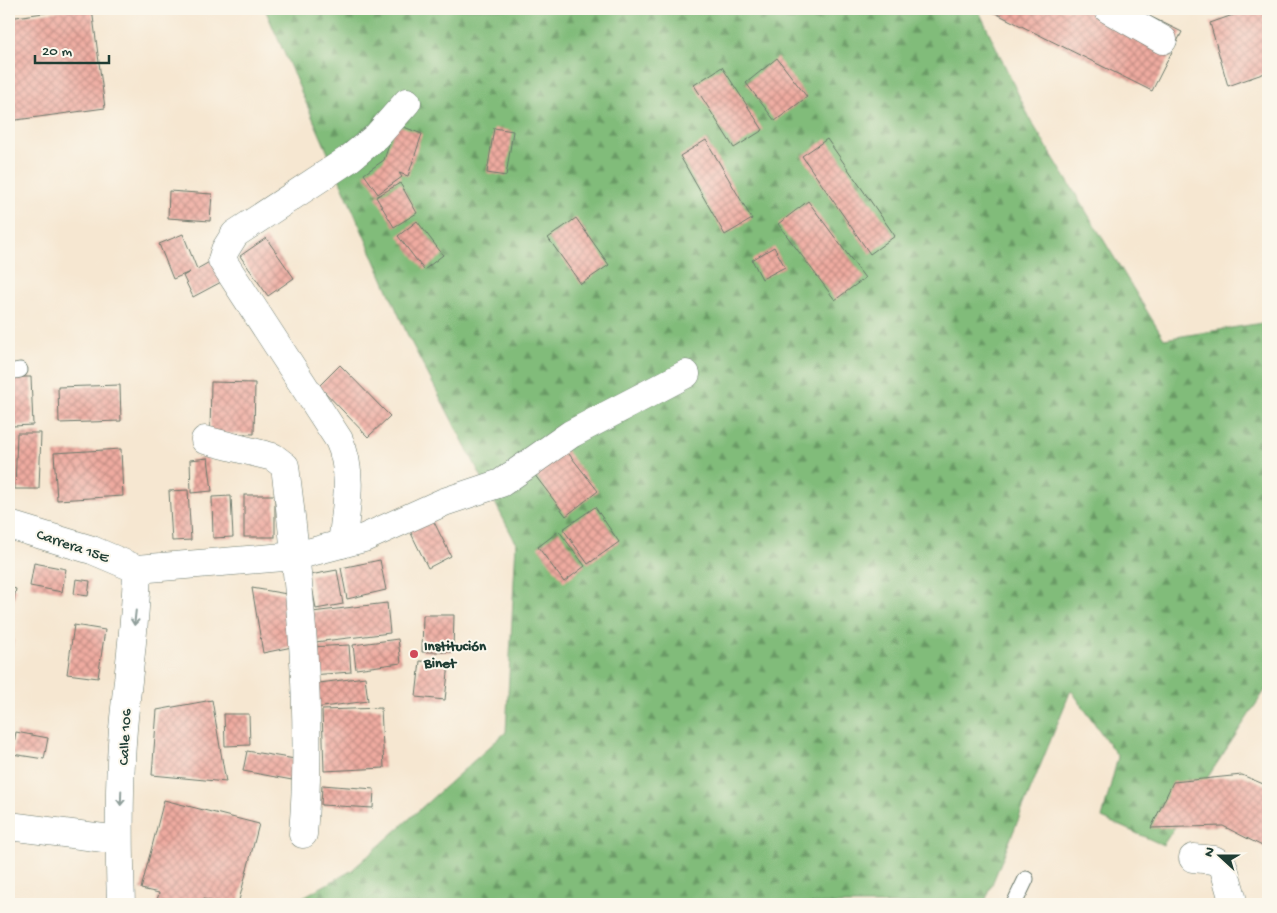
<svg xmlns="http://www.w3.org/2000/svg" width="1277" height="913" font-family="'Gochi Hand',sans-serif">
<defs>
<pattern id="forest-firs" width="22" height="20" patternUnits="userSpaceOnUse" patternTransform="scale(1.25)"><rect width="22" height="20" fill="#81bc7a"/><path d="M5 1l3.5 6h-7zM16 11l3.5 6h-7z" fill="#699a65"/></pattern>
<pattern id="building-cross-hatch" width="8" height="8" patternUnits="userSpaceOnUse" patternTransform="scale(1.25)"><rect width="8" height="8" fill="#efaba0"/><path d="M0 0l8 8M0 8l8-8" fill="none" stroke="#c18c83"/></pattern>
</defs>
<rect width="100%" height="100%" fill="#fbf7ec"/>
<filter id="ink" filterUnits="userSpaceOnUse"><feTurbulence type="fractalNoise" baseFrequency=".02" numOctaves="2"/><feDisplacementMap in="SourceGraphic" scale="10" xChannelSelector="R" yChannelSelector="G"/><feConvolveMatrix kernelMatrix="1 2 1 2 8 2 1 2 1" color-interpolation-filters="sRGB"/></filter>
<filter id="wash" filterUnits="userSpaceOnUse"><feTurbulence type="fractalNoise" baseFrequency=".0096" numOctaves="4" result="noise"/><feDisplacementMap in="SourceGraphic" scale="20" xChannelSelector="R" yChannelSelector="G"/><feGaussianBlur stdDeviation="1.12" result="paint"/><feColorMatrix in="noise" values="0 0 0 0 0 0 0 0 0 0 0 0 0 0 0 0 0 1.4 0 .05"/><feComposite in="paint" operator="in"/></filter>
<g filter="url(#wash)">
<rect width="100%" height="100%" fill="#f6e7d1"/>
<path fill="url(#forest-firs)" stroke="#507c57" d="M 265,9 L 978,9 L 1031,121 L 1164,339 L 1268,322 L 1268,686 L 1163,845 L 1102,818 L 1118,757 L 1071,690 L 984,904 L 290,904 L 351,871 L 506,732 L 516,543 L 408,336 Z"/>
<g id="blocks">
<g fill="url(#building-cross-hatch)">
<path d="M 71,9 L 92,9 L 105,108 L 9,121 L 9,18 Z"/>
<path d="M 987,9 L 1135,9 L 1182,32 L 1152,91 Z"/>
<path d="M 1250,9 L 1268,9 L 1268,72 L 1228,86 L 1210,23 Z"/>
<path d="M 777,58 L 807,97 L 775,121 L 746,83 Z"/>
<path d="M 722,67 L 763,130 L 734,148 L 694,85 Z"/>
<path d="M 396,124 L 422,134 L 408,176 L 399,173 L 402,177 L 378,194 L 364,174 L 384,160 Z"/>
<path d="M 494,128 L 513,131 L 506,176 L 487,173 Z"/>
<path d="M 827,139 L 895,236 L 870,254 L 802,156 Z"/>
<path d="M 706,140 L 752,219 L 725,235 L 680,156 Z"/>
<path d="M 400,183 L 417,213 L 394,227 L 376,197 Z"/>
<path d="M 169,191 L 212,194 L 210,221 L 168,218 Z"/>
<path d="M 808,201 L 865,278 L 835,300 L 778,224 Z"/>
<path d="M 576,218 L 609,265 L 581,284 L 548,238 Z"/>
<path d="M 417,221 L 443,255 L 424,270 L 398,236 Z"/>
<path d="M 183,234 L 197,269 L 213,260 L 223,281 L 193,297 L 183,276 L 190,272 L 173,279 L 159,244 Z"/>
<path d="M 266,238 L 294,278 L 268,296 L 240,256 Z"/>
<path d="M 774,247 L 785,267 L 762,279 L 752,260 Z"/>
<path d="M 340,365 L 390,416 L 368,437 L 319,386 Z"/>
<path d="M 11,377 L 31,377 L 33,425 L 13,426 Z"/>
<path d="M 211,382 L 255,383 L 254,434 L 210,433 Z"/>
<path d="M 120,385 L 121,421 L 59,423 L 58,387 Z"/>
<path d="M 17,433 L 41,433 L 39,489 L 15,489 Z"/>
<path d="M 121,449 L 123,496 L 57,500 L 54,453 Z"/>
<path d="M 565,449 L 598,491 L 566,516 L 534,474 Z"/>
<path d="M 208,458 L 212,491 L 191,493 L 190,460 Z"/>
<path d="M 188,490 L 191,540 L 172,541 L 169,491 Z"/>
<rect x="244" y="495" width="31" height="42"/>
<path d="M 231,496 L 233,537 L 213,538 L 212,497 Z"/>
<path d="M 595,507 L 619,542 L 588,564 L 563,529 Z"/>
<path d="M 432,518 L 451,556 L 428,568 L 409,529 Z"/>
<path d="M 559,531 L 585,566 L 564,582 L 538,547 Z"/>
<path d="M 380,560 L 386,590 L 347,599 L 341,568 Z"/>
<path d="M 34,563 L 66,569 L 62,592 L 30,586 Z"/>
<path d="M 337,570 L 343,604 L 316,609 L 310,575 Z"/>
<path d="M 76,579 L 90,581 L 88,596 L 74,594 Z"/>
<path d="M 9,587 L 16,589 L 12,608 L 9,607 Z"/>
<path d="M 252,588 L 287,594 L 292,647 L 263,653 Z"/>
<path d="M 387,603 L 390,633 L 315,642 L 312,612 Z"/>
<path d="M 423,615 L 454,615 L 453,652 L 422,652 Z"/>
<path d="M 74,625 L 105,630 L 98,678 L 67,674 Z"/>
<path d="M 9,638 L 14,639 L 10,659 L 9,659 Z"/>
<path d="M 398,639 L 401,663 L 356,669 L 353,645 Z"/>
<path d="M 349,645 L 351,672 L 311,675 L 309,647 Z"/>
<path d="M 420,661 L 449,664 L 445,700 L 416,697 Z"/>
<path d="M 365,677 L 368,701 L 315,708 L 312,684 Z"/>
<path d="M 212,700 L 226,782 L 152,775 L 157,710 Z"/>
<path d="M 381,708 L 384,768 L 324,771 L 322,710 Z"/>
<path d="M 224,714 L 249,714 L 250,745 L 225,746 Z"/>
<path d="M 16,732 L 48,738 L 44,759 L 12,754 Z"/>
<path d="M 247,751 L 295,759 L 292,780 L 243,771 Z"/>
<path d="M 1242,775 L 1268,786 L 1268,849 L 1223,826 L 1151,828 L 1173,782 Z"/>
<path d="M 322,785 L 374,789 L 373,808 L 321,805 Z"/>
<path d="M 164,800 L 259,824 L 238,904 L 222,904 L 203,899 L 202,904 L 156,904 L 159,893 L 141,889 Z"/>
</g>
</g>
</g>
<g filter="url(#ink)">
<use href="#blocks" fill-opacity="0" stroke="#6a786b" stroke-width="1"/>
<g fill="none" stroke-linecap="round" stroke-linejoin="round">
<g stroke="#6a786b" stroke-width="17">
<g id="lane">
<path d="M 9,372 L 20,370"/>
<path d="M 1014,904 L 1026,879"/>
</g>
</g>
<g stroke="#6a786b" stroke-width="29">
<g id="street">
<path d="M 1108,9 L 1163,40"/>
<path d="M 205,440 L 273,457 L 285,466 C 300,587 313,712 303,834"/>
<path d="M 9,525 L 92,550 L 137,569 L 296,556 L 364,538 L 444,502 L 501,483 L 571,434 L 686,374"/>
<path d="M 342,544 C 346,509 354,473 339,440 L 222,260 L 225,250 L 235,234 L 349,159 L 377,136 L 407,102"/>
<path d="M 9,826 L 119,840"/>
<path d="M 1193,858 L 1214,860 L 1223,865 L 1232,897 L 1231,904"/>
<path d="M 121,904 C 119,842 118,779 124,718 C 129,668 136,619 137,569"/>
</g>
</g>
<use href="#lane" stroke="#fff" stroke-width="15"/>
<use href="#street" stroke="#fff" stroke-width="28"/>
</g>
<defs><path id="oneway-shaft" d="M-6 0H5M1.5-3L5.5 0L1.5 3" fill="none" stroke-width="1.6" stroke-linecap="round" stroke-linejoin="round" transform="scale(1.25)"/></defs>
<g stroke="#8f9e9a">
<use href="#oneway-shaft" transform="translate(135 618) rotate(96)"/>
<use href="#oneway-shaft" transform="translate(121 798) rotate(92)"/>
</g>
</g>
<circle fill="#d1495b" stroke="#fbf7ec" stroke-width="2" cx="414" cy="654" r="5"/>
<g text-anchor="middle" stroke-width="4" stroke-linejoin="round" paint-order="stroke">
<g font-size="15" fill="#1f3d34" stroke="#fbf7ec">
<text transform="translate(73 545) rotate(19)" y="5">Carrera 15E</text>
<text transform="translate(124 737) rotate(-87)" y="5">Calle 106</text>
</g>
<g font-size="15" font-weight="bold" fill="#1f3d34" stroke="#fbf7ec" text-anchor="start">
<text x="424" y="650">Institución<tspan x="424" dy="17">Binet</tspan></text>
</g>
</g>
<rect width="1277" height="913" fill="none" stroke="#fbf7ec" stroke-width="30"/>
<g transform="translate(1220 856) rotate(291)" stroke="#fbf7ec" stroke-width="4" paint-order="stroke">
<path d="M0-4L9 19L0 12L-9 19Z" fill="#1f3d34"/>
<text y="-8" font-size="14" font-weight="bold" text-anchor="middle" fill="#1f3d34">N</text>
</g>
<path d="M35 55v8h74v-8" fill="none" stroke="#1f3d34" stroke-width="2.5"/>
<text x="42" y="55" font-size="15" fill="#1f3d34" stroke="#fbf7ec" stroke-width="4" paint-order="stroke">20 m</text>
</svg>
